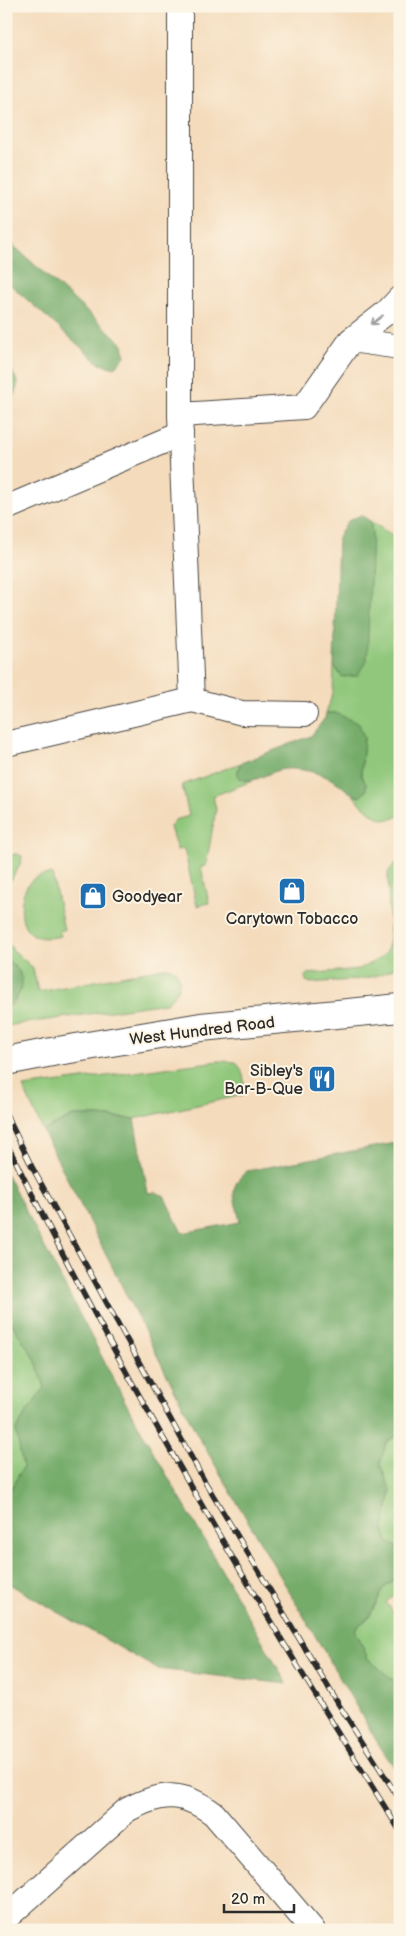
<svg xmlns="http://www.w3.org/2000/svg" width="406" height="1936" font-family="'Balsamiq Sans',sans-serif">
<rect width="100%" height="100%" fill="#fcf5e5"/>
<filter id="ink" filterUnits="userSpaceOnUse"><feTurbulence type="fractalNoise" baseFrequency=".02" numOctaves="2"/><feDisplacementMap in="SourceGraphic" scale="10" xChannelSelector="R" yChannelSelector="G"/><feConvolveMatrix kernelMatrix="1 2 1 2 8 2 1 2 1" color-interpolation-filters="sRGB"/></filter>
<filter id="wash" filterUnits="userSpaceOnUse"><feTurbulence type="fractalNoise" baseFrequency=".0096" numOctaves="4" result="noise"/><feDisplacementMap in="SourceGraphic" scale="20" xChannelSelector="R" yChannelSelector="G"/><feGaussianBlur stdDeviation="1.12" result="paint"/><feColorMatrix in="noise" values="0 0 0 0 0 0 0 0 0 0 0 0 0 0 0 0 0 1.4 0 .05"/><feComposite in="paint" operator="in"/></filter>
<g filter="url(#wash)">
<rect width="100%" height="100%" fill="#f4dbbc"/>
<g fill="#90c77b" stroke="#5e7953">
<path d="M 370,521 L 400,540 L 400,815 C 382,829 364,807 353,795 L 360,797 L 366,784 L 361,776 L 364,738 L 336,713 L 326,713 L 333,692 L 334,665 L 342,677 L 372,533 Z"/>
<path d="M 241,763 L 238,769 L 243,780 L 252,781 L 213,796 L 216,809 L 206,866 L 201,867 L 209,903 L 197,906 L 184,849 L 177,850 L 170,827 L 175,820 L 189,816 L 182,785 Z"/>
<path d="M 16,854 L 22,856 C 23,865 10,879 6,888 L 6,856 Z"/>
<path d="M 400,863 L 400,961 C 386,983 335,980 311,983 L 306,981 L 305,976 L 307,974 L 359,969 L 379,959 L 387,951 L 390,939 L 388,873 L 394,864 Z"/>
<path d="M 52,874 L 64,930 L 59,931 L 61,936 C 52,938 38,940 30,933 C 18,922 19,894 30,882 C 35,876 44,875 52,874 Z"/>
<path d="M 6,940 L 12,949 L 33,968 L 38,992 L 168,967 C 188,973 178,994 166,1003 L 6,1026 L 6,1007 L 15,1003 L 20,972 L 6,959 Z"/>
<path d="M 218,1061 L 236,1062 C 244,1072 246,1083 243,1095 L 134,1119 L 98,1116 L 73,1116 L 43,1131 L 23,1087 Z"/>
<path d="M 6,1315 L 35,1359 L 45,1388 L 27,1412 L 16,1430 L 23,1467 L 11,1489 L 6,1490 Z"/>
<path d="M 400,1433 L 400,1549 L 388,1542 L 384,1528 L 391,1491 L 380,1464 L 386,1443 Z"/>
<path d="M 400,1577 L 400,1592 L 386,1602 L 400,1621 L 400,1686 L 368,1659 L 355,1629 L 369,1617 L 385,1587 Z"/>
</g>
<g fill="#74ac6b" stroke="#506c4b">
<path d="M 6,239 L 123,344 L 125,356 L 115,368 L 100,364 L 6,281 Z"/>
<path d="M 6,360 L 18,383 L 15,394 L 6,407 Z"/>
<path d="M 361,515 L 370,521 L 372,533 L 367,661 L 357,676 L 342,677 L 334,665 L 338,537 L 348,521 Z"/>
<path d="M 326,713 L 336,713 L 359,724 L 364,738 L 361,775 L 366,784 L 366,791 L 360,797 C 348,794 342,784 331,779 C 317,772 300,768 285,769 C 268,770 255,787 238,777 L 238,769 L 241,763 L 311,736 L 325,718 Z"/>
<path d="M 6,959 C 11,963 18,968 20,974 C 26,987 17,1001 6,1007 Z"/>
<path d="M 73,1116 L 98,1116 L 134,1119 L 148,1193 L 156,1192 L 164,1196 L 182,1233 L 240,1222 C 236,1199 226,1188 247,1171 L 400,1142 L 400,1433 L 386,1443 L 380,1464 L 391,1491 L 384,1528 L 388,1542 L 400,1549 L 400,1577 L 385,1587 L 369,1617 L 355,1629 L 368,1659 L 400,1686 L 400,1776 L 379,1745 L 197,1434 L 43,1131 Z"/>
<path d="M 6,1173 L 130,1411 L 287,1684 L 157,1669 L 6,1582 L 6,1490 L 11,1489 L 23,1467 L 16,1430 L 27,1412 L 45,1387 L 35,1359 L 6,1315 Z"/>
</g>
</g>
<g filter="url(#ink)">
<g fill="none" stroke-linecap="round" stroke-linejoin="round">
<g stroke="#494541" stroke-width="26">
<g id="street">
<path d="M 180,6 L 180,415"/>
<path d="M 351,340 L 400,347"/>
<path d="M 6,508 L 181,434"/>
<path d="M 192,700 L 242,713 L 305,714"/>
<path d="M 6,744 L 192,700 L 180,415 L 304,407 L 351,340 L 387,312 L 400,298"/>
<path d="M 6,1918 L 127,1810 C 161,1792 182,1790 214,1814 L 313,1930"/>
</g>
</g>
<g stroke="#494541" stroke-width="30">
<path id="primary" d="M 6,1061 L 52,1052 L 201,1027 L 400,1008"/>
</g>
<use href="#street" stroke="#fff" stroke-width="24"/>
<use href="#primary" stroke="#fff" stroke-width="28"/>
<g stroke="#2b2b2b" stroke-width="5.5">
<g id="rail">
<path d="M 6,1114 L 32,1167 L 205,1482 L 339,1705 L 400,1800"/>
<path d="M 6,1142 C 123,1380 259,1607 400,1831"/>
</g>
</g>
<use href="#rail" stroke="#fcf5e5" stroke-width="4" stroke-dasharray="11" stroke-linecap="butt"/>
</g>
<defs><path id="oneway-shaft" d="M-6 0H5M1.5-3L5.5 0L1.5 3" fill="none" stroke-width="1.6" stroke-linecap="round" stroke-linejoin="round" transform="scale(1.25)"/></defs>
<use stroke="#a0a0a0" href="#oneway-shaft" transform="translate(377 320) rotate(142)"/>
</g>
<defs>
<g id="shop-square" transform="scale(1.4375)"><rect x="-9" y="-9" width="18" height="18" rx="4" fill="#1f6fb2" stroke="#fcf5e5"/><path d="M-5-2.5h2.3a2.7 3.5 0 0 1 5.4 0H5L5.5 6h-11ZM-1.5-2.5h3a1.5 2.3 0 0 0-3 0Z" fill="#fff"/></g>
<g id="restaurant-square" transform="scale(1.4375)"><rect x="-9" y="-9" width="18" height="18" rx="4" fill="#1f6fb2" stroke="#fcf5e5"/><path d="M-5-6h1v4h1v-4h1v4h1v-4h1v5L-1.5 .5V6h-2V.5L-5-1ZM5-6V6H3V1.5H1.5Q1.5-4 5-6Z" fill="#fff"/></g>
</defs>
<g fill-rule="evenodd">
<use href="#shop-square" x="292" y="891"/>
<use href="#shop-square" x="93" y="896"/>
<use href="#restaurant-square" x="322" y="1079"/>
</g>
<g text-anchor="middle" stroke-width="4" stroke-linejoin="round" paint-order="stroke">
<g font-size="16" fill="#2b2b2b" stroke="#fcf5e5" text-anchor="start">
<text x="112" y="902">Goodyear</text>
<text x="292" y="924" text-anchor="middle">Carytown Tobacco</text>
<text x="303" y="1076" text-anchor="end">Sibley's<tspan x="303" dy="18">Bar-B-Que</tspan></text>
</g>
<g font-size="16" fill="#2b2b2b" stroke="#fcf5e5">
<text transform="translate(202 1030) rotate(-7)" y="6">West Hundred Road</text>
</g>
</g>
<rect width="406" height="1936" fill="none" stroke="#fcf5e5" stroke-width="25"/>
<path d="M224 1904v8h70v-8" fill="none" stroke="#2b2b2b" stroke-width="2.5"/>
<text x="231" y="1904" font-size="15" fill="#2b2b2b" stroke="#fcf5e5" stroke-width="4" paint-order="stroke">20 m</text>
</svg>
